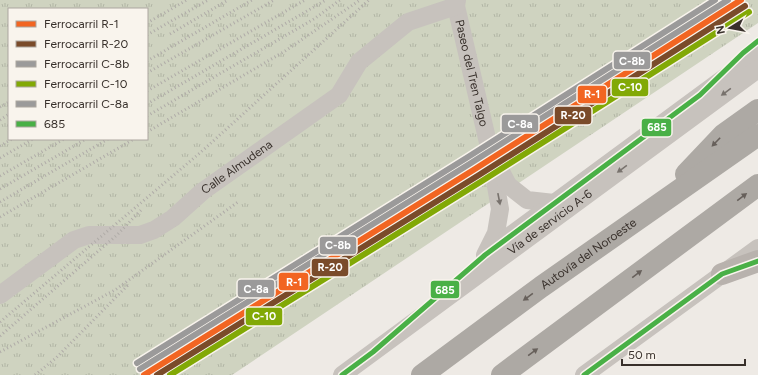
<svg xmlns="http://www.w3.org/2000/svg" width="758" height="375" font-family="Figtree,sans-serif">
<defs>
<pattern id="park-tufts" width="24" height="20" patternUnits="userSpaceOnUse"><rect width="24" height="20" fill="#cfd3c0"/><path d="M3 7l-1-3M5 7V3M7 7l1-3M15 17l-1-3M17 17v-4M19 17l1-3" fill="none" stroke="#b2b5a5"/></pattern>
</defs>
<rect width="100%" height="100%" fill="#eeeae5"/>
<path fill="url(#park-tufts)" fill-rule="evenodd" d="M 0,0 L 758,0 L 758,23 L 232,375 L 0,375 ZM 9,9 L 147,9 L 147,139 L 9,139 Z"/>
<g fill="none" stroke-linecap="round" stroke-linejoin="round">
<g stroke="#c7c2bd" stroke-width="18">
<path id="s1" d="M 457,0 L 456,6 L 489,147 L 500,209 L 496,233 L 485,255"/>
<path d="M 497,164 L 508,185 L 527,200 L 554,203"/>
<path d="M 507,238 L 758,53"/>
<path id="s2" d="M 0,295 L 74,240 L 89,235 L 140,235 L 154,230 L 173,218 L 203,191 L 339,95 L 359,62 L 408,22 L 456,6"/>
<path id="s3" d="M 342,375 L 758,69"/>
<path d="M 584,375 L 758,248"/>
</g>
<path stroke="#b8b2ad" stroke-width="22" d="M 722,274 L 758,261"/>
<g stroke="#ada9a4" stroke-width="22">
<path d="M 686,174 L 723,135 L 758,110"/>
<path id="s4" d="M 422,375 L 541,287 L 758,135"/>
<path d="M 502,375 L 758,185"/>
</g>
<g stroke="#afaba7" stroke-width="3" stroke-dasharray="1 3" stroke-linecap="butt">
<path d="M 147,23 L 187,0"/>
<path d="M 170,34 L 228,0"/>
<path d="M 147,35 L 208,0"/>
<path d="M 147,61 L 252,0"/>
<path d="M 147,73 L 274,0"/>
<path d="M 147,91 L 305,0"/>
<path d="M 147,104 L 326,0"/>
<path d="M 0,107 L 9,102"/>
<path d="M 147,116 L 314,19 L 340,0"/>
<path d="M 0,120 L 9,114"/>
<path d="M 147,132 L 285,51 L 360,0"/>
<path d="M 0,146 L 12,139"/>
<path d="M 0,158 L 33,139"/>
<path d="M 0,176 L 64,139"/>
<path d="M 0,189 L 86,139"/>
<path d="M 0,202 L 108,139"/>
<path d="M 0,217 L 134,139"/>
<path d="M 0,322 L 201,152 L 369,0"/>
<path d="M 0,336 L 117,235 L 143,208"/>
<path d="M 0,352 L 115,290 L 238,202"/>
<path d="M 35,375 L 56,358 L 128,285"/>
</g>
<g stroke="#f9f4ed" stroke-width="8">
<g id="bus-1">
<path d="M 342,375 L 373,352 L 485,255 L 700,95 L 743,53 L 758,41"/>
<path d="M 584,375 L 722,274 L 758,261"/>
</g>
</g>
<use href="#bus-1" stroke="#49b046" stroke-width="5"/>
<g stroke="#f9f4ed" stroke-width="9">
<path id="rail-1" d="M 144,375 L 475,169 L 741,0"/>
</g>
<g stroke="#f9f4ed" stroke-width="9">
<path id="rail-2" d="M 157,375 L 479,175 L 745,6"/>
</g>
<g stroke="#f9f4ed" stroke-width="9">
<path id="rail-3" d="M 140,369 L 471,163 L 728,0"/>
</g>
<g stroke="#f9f4ed" stroke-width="9">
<path id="rail-4" d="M 170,375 L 482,181 L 749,12"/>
</g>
<g stroke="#f9f4ed" stroke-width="9">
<path id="rail-5" d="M 137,363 L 468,157 L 715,0"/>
</g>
<use href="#rail-1" stroke="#f26522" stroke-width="6"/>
<use href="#rail-2" stroke="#7a4b2a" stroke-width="6"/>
<use href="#rail-3" stroke="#9b9a9a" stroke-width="6"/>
<use href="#rail-4" stroke="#82a906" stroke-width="6"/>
<use href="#rail-5" stroke="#9b9a9a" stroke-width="6"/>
</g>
<defs><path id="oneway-solid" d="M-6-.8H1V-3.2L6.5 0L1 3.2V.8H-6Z"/></defs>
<g fill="#78726d">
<use href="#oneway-solid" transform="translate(726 92) rotate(144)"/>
<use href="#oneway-solid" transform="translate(622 169) rotate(144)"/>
<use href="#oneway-solid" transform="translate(499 199) rotate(79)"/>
</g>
<g fill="#67605b">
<use href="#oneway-solid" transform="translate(716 142) rotate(134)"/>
<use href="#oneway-solid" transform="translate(742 197) rotate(-37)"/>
<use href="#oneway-solid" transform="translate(637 274) rotate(-37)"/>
<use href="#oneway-solid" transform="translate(528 297) rotate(144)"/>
<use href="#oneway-solid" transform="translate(533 352) rotate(-36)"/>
</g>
<g text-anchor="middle" stroke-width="3" stroke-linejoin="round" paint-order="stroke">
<g font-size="12" fill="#38302b" stroke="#f9f4ed">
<text dy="4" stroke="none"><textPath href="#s1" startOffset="75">Paseo del Tren Talgo</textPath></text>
<text dy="4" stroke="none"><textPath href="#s2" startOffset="278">Calle Almudena</textPath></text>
<text dy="4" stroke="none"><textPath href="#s3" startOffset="258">Vía de servicio A-6</textPath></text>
<text dy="4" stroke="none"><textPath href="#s4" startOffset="206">Autovía del Noroeste</textPath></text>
</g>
</g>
<g stroke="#f9f4ed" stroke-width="1.5">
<rect x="613" y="51" width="38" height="19" rx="4" fill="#9b9a9a"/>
<rect x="611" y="78" width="38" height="19" rx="4" fill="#82a906"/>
<rect x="577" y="85" width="30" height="19" rx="4" fill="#f26522"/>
<rect x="554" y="106" width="38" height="19" rx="4" fill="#7a4b2a"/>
<rect x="501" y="114" width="38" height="19" rx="4" fill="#9b9a9a"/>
<rect x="641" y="118" width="31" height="19" rx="4" fill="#49b046"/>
<rect x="319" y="236" width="38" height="19" rx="4" fill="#9b9a9a"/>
<rect x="311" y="258" width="38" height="19" rx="4" fill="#7a4b2a"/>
<rect x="278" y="272" width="31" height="19" rx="4" fill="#f26522"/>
<rect x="237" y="279" width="38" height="19" rx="4" fill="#9b9a9a"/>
<rect x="430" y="280" width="30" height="19" rx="4" fill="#49b046"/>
<rect x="245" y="307" width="38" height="19" rx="4" fill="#82a906"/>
</g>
<g font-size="11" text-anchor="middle" font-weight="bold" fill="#fff">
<text x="632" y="65">C-8b</text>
<text x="630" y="91">C-10</text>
<text x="592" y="98">R-1</text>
<text x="573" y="119">R-20</text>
<text x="520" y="128">C-8a</text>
<text x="657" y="131">685</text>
<text x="338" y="249">C-8b</text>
<text x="330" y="271">R-20</text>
<text x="294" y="286">R-1</text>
<text x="256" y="293">C-8a</text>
<text x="445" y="294">685</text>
<text x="264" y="320">C-10</text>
</g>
<rect x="8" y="8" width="140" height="132" fill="#f9f4ed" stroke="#aca69f"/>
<rect x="16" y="21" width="20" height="6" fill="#f26522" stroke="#aca69f"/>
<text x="44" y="28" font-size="12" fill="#38302b">Ferrocarril R-1</text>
<rect x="16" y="41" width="20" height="6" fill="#7a4b2a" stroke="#aca69f"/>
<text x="44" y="48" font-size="12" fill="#38302b">Ferrocarril R-20</text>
<rect x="16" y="61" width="20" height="6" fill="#9b9a9a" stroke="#aca69f"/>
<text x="44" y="68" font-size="12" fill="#38302b">Ferrocarril C-8b</text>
<rect x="16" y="81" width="20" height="6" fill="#82a906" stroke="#aca69f"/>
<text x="44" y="88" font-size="12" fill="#38302b">Ferrocarril C-10</text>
<rect x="16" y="101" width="20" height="6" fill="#9b9a9a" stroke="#aca69f"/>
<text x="44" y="108" font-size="12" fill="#38302b">Ferrocarril C-8a</text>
<rect x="16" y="121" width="20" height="6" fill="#49b046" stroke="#aca69f"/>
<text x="44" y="128" font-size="12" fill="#38302b">685</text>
<g transform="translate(730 28) rotate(259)" stroke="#f9f4ed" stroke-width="3" paint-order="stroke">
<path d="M0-3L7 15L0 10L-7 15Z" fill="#38302b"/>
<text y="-6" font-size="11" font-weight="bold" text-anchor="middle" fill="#38302b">N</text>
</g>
<path d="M622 359v6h123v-6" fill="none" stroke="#38302b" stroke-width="2"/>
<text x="628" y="359" font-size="12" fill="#38302b" stroke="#f9f4ed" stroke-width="3" paint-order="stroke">50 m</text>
</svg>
